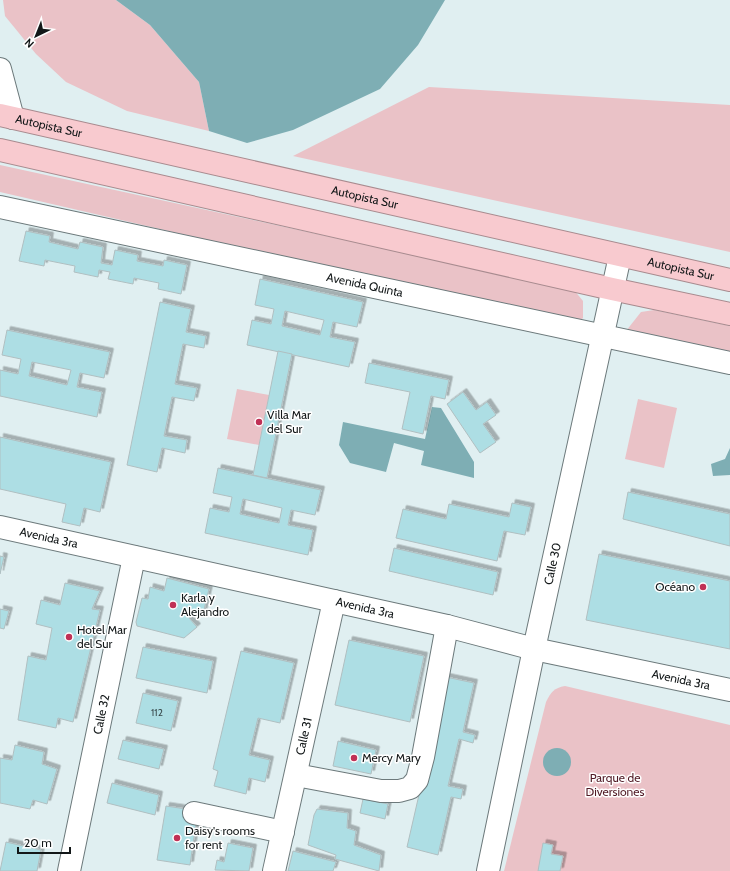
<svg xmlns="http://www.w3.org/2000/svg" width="730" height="871" font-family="Cabin,sans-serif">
<defs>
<filter id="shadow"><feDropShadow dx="3.5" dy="-3.5" stdDeviation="0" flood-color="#0004"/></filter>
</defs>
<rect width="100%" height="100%" fill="#e0eff1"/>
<g fill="#eac2c7">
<path d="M 3,0 L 116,0 L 150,25 L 199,82 L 209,131 L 127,111 L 66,82 L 36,54 L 5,16 Z"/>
<path d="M 429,87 L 730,105 L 730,252 L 293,156 Z"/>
<path d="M 0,165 L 574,290 L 583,301 L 583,318 L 575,325 L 0,192 Z"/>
<path d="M 654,310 L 730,326 L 730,353 L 626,331 L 641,312 Z"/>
<path d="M 237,389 L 269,395 L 259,445 L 227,439 Z"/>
<path d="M 638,399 L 677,408 L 664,468 L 625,459 Z"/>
<path d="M 565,686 L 730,725 L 730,871 L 504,871 L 546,702 C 551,692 554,688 565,686 Z"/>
</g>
<g fill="#7eaeb4">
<path d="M 116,0 L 445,0 L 418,45 L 380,89 L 293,130 L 247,143 L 209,131 L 199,82 L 150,25 Z"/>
<path d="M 432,407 L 441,408 L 474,462 L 474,478 L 421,465 L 424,451 L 394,443 L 386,472 L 350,463 L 339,445 L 343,422 L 425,439 Z"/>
<path d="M 730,448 L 730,475 L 713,476 L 711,464 L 725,459 Z"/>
<circle cx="557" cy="762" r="14"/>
</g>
<g fill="#addee4" stroke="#b0bfc1" fill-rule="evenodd" filter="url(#shadow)">
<path d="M 26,231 L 50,236 L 49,242 L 78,249 L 80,242 L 103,247 L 101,263 L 112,265 L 115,250 L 138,255 L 137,261 L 163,266 L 164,260 L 187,265 L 181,294 L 158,289 L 159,283 L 134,278 L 133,284 L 108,279 L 110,272 L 99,270 L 98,277 L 74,272 L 75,266 L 45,260 L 44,266 L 19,261 Z"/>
<path d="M 260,279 L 363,302 L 357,327 L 333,322 L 330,337 L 355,342 L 349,367 L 247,345 L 252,320 L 271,324 L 274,309 L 255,305 ZM 285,311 L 324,320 L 320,335 L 282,326 Z"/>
<path d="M 160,302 L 191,309 L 186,332 L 206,336 L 204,348 L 183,344 L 175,384 L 197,388 L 194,401 L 172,397 L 164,436 L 187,440 L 185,453 L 162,448 L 157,472 L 127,465 Z"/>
<path d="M 7,330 L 110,352 L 104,378 L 80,373 L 77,387 L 102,392 L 97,417 L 0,396 L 0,370 L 18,374 L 21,359 L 2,355 ZM 32,362 L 71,370 L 67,385 L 29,376 Z"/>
<path d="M 278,351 L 292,354 L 267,478 L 253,475 Z"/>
<path d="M 369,363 L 449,380 L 445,399 L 431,396 L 423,434 L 402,429 L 410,392 L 365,383 Z"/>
<path d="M 463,392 L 476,410 L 487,402 L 496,415 L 483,424 L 496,442 L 480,453 L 447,404 Z"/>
<path d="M 0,437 L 111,462 L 100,512 L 84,508 L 80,526 L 62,522 L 66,504 L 0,489 Z"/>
<path d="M 218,468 L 321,490 L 315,515 L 291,510 L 288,525 L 313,530 L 308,555 L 205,533 L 210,508 L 229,512 L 232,497 L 213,493 ZM 243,499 L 282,508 L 279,523 L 240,514 Z"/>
<path d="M 628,492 L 730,514 L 730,546 L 623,519 Z"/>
<path d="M 512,503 L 531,507 L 525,535 L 504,531 L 497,561 L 396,538 L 403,509 L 446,519 L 449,504 L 509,517 Z"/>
<path d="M 394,548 L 498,572 L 493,595 L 389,571 Z"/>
<path d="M 599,554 L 730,581 L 730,649 L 586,620 Z"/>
<path d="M 0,556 L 4,557 L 0,574 Z"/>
<path d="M 167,578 L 209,589 L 203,614 L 191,611 L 189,618 L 197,627 L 184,638 L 137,626 L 136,622 L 142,598 L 148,599 L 150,587 L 164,591 Z"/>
<path d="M 65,583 L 100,591 L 92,609 L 100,610 L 73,722 L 58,718 L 56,728 L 18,720 L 28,656 L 46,660 L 52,628 L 36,624 L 41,600 L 60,605 Z"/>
<path d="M 0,609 L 9,611 L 4,629 L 0,628 Z"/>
<path d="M 349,640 L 424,656 L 410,722 L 335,705 Z"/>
<path d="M 143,647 L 213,661 L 207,693 L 136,678 Z"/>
<path d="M 241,651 L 294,663 L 280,723 L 258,718 L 249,755 L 270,760 L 265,782 L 249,778 L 246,794 L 214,786 L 218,771 L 213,769 Z"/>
<path d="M 446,677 L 474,683 L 463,732 L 475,735 L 473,743 L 459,739 L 448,786 L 463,789 L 461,799 L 451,797 L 438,855 L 407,847 Z"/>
<path d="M 143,693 L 178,701 L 171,731 L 136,723 Z"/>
<path d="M 123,740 L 164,749 L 159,769 L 118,759 Z"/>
<path d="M 338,741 L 376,750 L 371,774 L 333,766 Z"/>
<path d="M 15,745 L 44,752 L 42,764 L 57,769 L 47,804 L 33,800 L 30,809 L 0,803 L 0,758 L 12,760 Z"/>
<path d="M 112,783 L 159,795 L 155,815 L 107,803 Z"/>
<path d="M 363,799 L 388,804 L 385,819 L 360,813 Z"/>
<path d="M 166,806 L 186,809 L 197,816 L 190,865 L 157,860 Z"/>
<path d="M 317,809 L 348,813 L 347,828 L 356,831 L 354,845 L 381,855 L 379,871 L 335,859 L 336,855 L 308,845 L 314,815 Z"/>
<path d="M 6,842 L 41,850 L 37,871 L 0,871 Z"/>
<path d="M 228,843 L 253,848 L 249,871 L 215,870 L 217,860 L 224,862 Z"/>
<path d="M 543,843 L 553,845 L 551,854 L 563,856 L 560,871 L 538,871 Z"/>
<path d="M 293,851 L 336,862 L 333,871 L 288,871 Z"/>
</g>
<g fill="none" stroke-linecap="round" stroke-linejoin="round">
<g stroke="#6c797b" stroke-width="24">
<g id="minor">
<path d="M 0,69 L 13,118"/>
<path id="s1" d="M 0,207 L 730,363"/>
<path id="s2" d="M 0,527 L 447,626 L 534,649 L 730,690"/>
<path d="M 296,775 L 381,791 L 399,791 L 410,788 L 417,780 L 423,757 L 447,626"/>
<path d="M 194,813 L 283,832"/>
<path id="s3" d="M 69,871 L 134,557"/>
<path id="s4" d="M 274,871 L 334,601"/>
<path id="s5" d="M 488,871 L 534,649 L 620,256"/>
</g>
</g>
<g stroke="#a88b8f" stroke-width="24">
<g id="highway">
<path id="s6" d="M 0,115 L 730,280"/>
<path d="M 0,150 L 612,289 L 730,314"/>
</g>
</g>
<use href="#minor" stroke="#fff" stroke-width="22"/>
<use href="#highway" stroke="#f8cacf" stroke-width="22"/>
</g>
<g fill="#c03156" stroke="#fff" stroke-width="1.5">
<circle cx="259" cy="422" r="4"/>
<circle cx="703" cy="587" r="4"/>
<circle cx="173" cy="605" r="4"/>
<circle cx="69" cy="637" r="4"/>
<circle cx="354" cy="758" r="4"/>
<circle cx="177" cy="838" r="4"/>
</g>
<g text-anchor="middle" stroke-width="3" stroke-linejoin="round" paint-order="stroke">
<g font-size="10" fill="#39494b">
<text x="157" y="716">112</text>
</g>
<g font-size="12" fill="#121718" stroke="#fff">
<text dy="4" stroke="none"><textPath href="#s6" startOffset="50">Autopista Sur</textPath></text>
<text dy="4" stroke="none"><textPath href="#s6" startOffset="374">Autopista Sur</textPath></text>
<text dy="4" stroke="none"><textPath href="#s6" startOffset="698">Autopista Sur</textPath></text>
<text dy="4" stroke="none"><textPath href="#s1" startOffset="373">Avenida Quinta</textPath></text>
<text dy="4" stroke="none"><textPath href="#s2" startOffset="50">Avenida 3ra</textPath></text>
<text dy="4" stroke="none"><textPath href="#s5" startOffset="314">Calle 30</textPath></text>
<text dy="4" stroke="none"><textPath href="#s2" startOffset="374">Avenida 3ra</textPath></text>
<text dy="4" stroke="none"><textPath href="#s2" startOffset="698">Avenida 3ra</textPath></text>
<text dy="4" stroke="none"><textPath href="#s3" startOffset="160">Calle 32</textPath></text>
<text dy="4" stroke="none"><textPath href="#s4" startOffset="138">Calle 31</textPath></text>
</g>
<g font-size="12" fill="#121718" stroke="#fff" text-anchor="start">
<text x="267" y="419">Villa Mar<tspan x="267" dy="14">del Sur</tspan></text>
<text x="695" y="591" text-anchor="end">Océano</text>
<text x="181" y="602">Karla y<tspan x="181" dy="14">Alejandro</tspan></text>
<text x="77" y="634">Hotel Mar<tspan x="77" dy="14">del Sur</tspan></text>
<text x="362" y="762">Mercy Mary</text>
<text x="185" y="835">Daisy's rooms<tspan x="185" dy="14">for rent</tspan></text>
</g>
<g font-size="12" fill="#511b26" stroke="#fff">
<text x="615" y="782">Parque de<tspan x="615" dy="14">Diversiones</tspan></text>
</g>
</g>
<g transform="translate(36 36) rotate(223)" stroke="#ffffff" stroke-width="3" paint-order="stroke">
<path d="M0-3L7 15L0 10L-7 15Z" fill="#121718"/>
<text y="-6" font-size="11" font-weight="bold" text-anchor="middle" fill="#121718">N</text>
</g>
<path d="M18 847v6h52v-6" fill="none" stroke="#121718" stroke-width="2"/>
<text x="24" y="847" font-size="12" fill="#121718" stroke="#ffffff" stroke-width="3" paint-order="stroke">20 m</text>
</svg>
